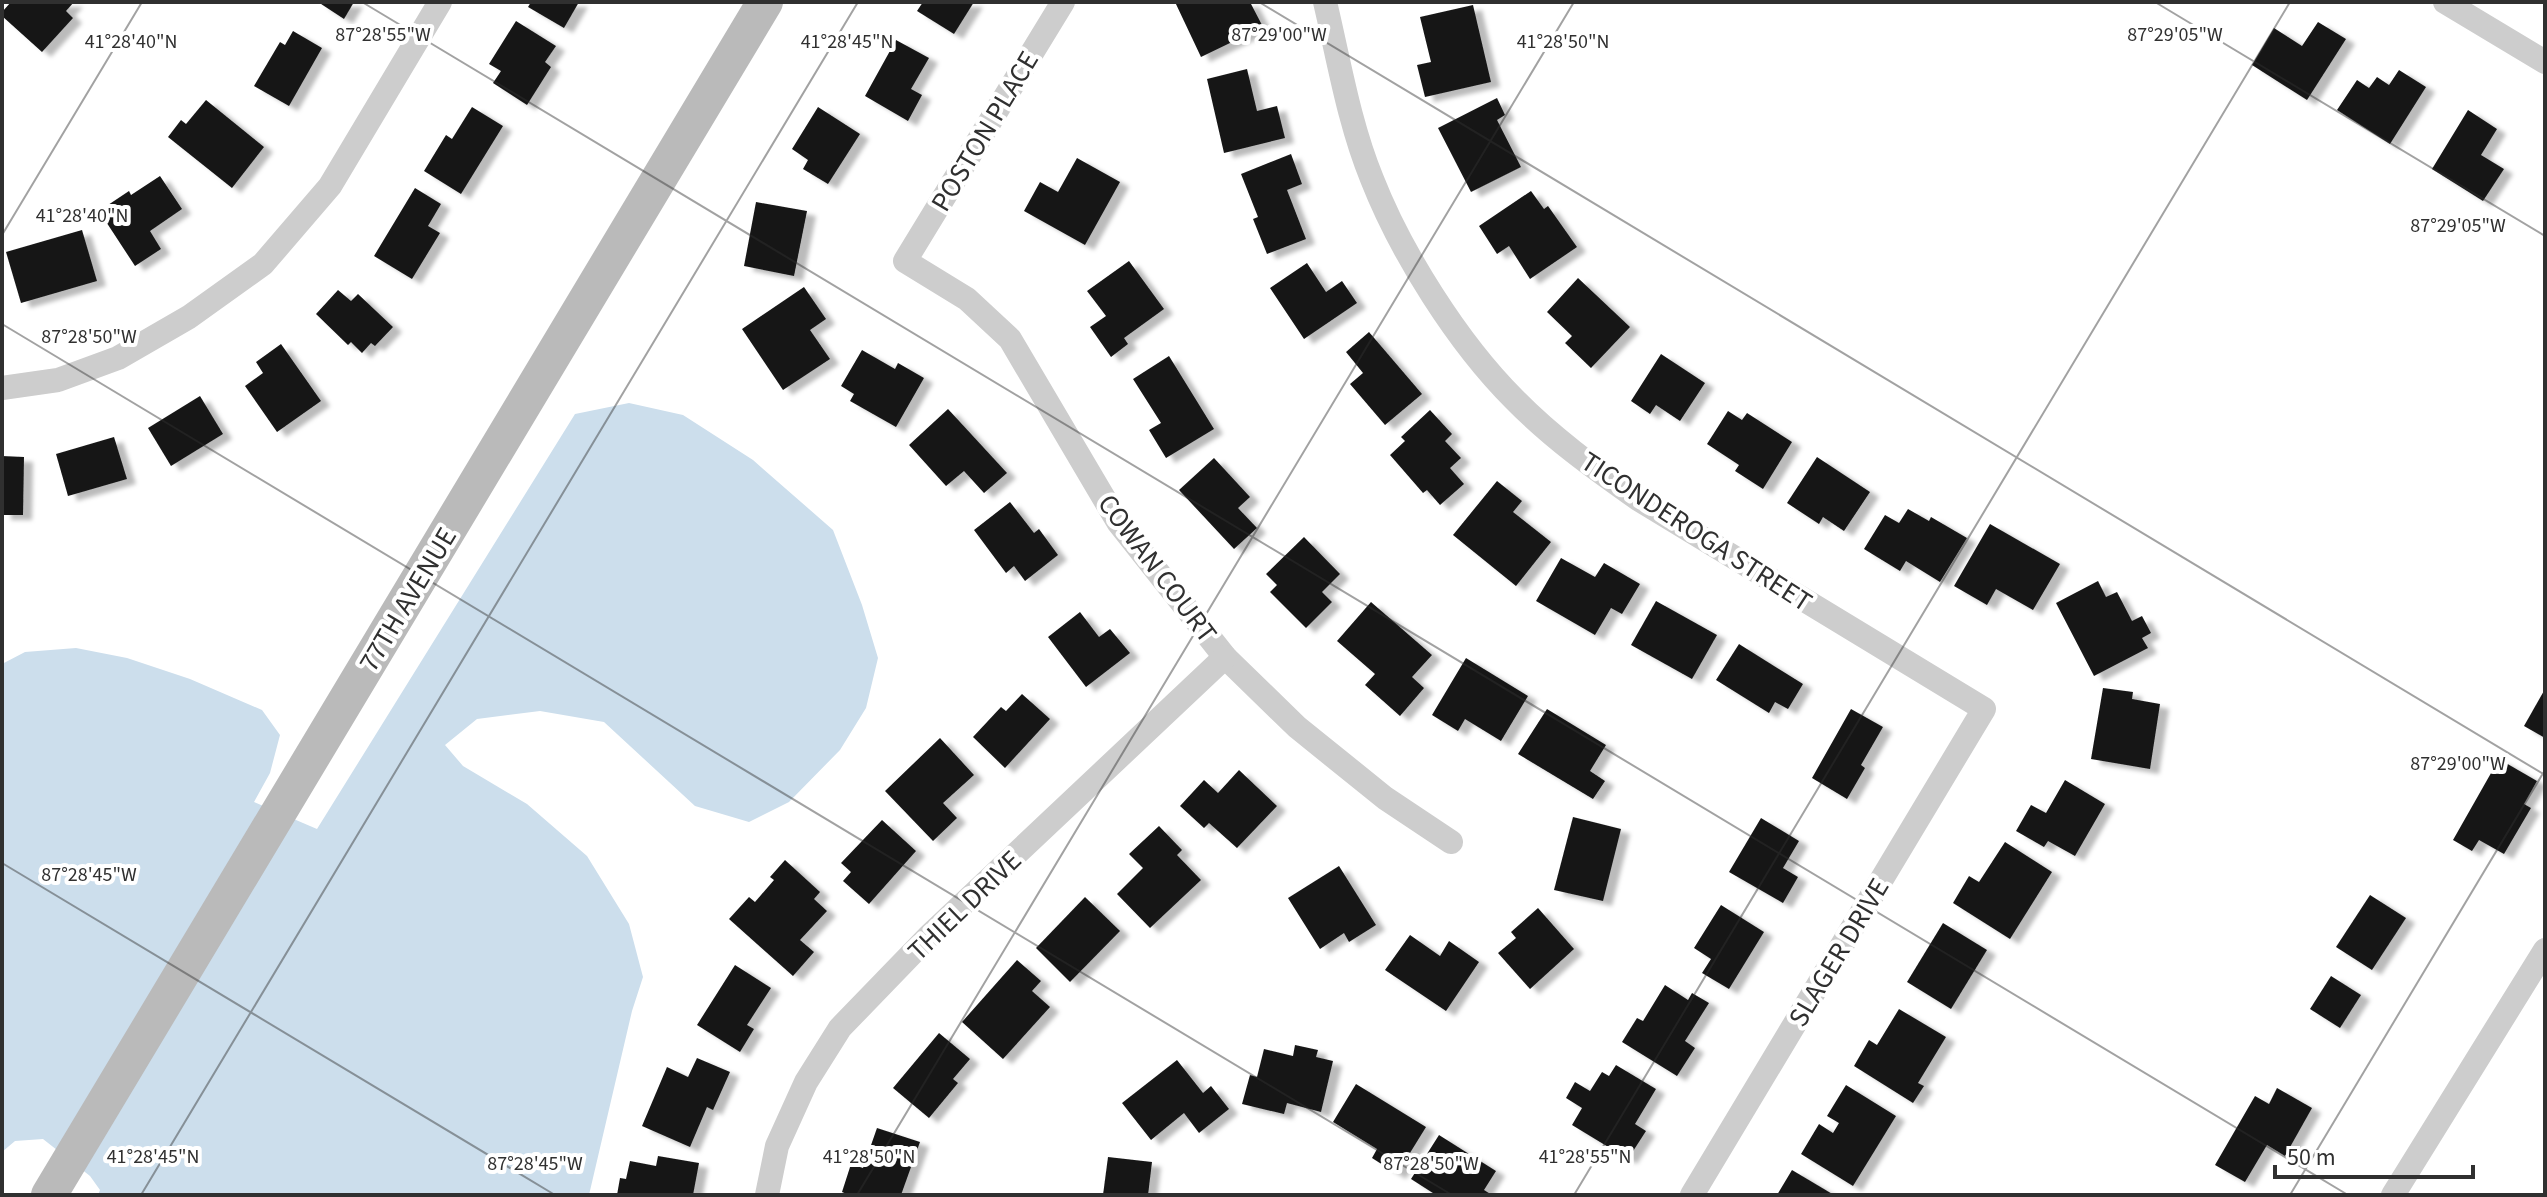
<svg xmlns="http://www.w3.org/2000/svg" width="2547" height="1197" font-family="'Source Sans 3',sans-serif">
<defs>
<filter id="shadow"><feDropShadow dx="9" dy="5" stdDeviation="2" flood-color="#0004"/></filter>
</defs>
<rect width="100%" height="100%" fill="#fff"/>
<path fill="#ccdeec" d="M 629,403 L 683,415 L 753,460 L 833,530 L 862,605 L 878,658 L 866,708 L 840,750 L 789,802 L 749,822 L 695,806 L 604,722 L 540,711 L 477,719 L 445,745 L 463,766 L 527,804 L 587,856 L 629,924 L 643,977 L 632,1011 L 589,1195 L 98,1195 L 100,1190 L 90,1176 L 43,1139 L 15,1141 L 2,1152 L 2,664 L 25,652 L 76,648 L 127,658 L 190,679 L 262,710 L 280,735 L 270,773 L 254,802 L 317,829 L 575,414 Z"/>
<g fill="#171717" filter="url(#shadow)">
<path d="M 11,2 L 74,2 L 66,11 L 73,18 L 42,52 L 2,16 L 2,12 Z"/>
<path d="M 318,2 L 354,2 L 344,19 Z"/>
<path d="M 531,2 L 579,2 L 564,28 L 528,7 Z"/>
<path d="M 923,2 L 974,2 L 954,34 L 917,11 Z"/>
<path d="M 1175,2 L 1234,2 L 1236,4 L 1250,2 L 1263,27 L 1201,57 Z"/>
<path d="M 1473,5 L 1491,82 L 1425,97 L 1417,65 L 1431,62 L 1420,17 Z"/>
<path d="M 516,21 L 556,46 L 545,62 L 551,67 L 527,105 L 493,83 L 501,71 L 489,64 Z"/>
<path d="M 2318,22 L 2346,39 L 2307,100 L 2252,65 L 2274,28 L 2302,46 Z"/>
<path d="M 293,31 L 322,48 L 289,106 L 254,86 L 280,42 L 285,45 Z"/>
<path d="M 896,40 L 929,58 L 911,89 L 922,95 L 908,121 L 865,96 Z"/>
<path d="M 1247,69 L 1257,111 L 1277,106 L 1285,138 L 1224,153 L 1207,79 Z"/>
<path d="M 2399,70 L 2426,87 L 2390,144 L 2337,110 L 2357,80 L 2369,88 L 2377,77 L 2389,85 Z"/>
<path d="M 1497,98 L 1505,115 L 1497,120 L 1521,167 L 1471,192 L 1438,128 Z"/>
<path d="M 206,100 L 264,147 L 232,188 L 168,137 L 181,120 L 186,124 Z"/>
<path d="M 472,107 L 503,126 L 461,194 L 424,171 L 446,135 L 452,139 Z"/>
<path d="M 818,107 L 860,134 L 828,184 L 803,169 L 808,160 L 792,149 Z"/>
<path d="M 2468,110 L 2497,129 L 2481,155 L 2504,169 L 2483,201 L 2432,169 Z"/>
<path d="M 1291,154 L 1302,184 L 1287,190 L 1306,239 L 1267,254 L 1253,219 L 1258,217 L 1241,174 Z"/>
<path d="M 1077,158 L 1120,182 L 1085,245 L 1024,211 L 1040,182 L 1058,192 Z"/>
<path d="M 160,176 L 182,209 L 150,231 L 161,249 L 135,266 L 99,211 L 129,191 L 131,195 Z"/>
<path d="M 415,188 L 441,204 L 428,226 L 440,233 L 412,279 L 374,256 Z"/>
<path d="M 1531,191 L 1544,209 L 1548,206 L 1577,247 L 1530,279 L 1509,246 L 1497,254 L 1479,226 Z"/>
<path d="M 756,202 L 807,211 L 794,276 L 744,266 Z"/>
<path d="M 82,230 L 97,281 L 21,303 L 6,252 Z"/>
<path d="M 1129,261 L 1164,309 L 1124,338 L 1128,344 L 1111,357 L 1090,327 L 1106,316 L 1087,291 Z"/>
<path d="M 1307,263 L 1326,292 L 1342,281 L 1357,303 L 1304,339 L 1270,288 Z"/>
<path d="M 1578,278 L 1630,327 L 1591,368 L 1565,343 L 1572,336 L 1547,312 Z"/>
<path d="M 804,287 L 826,319 L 810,330 L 830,359 L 783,390 L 742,329 Z"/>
<path d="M 338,290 L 351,301 L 358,294 L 393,327 L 375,346 L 371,343 L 362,353 L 351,342 L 348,345 L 316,314 Z"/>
<path d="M 1369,332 L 1422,394 L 1385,425 L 1350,384 L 1363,373 L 1346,352 Z"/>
<path d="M 281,344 L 321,401 L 277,432 L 245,386 L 263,373 L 256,362 Z"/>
<path d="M 862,350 L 895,369 L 898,363 L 924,378 L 896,427 L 850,401 L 854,394 L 841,386 Z"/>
<path d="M 1661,354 L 1705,383 L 1680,421 L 1656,405 L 1650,414 L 1631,401 Z"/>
<path d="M 1169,356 L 1214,429 L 1166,458 L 1149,430 L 1161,423 L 1133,379 Z"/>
<path d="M 200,396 L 223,434 L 171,466 L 148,428 Z"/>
<path d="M 948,409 L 1007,473 L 984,493 L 964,471 L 946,486 L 909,445 Z"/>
<path d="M 1430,410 L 1452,434 L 1445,441 L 1461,458 L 1450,468 L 1464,484 L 1440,505 L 1427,490 L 1423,493 L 1390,455 L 1405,441 L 1401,437 Z"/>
<path d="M 1728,411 L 1742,420 L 1747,413 L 1792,442 L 1763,489 L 1735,471 L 1739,465 L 1707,444 Z"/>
<path d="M 114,437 L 127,479 L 68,496 L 56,454 Z"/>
<path d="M 2,456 L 24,457 L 23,515 L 2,515 Z"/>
<path d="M 1817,457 L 1870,492 L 1844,531 L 1823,517 L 1819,524 L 1787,503 Z"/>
<path d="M 1214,458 L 1250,497 L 1238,508 L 1257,528 L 1234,549 L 1179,490 Z"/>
<path d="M 1497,481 L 1522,501 L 1513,512 L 1551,542 L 1516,586 L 1453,535 Z"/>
<path d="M 1010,502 L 1034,533 L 1039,529 L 1058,555 L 1025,581 L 1014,566 L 1006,573 L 974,530 Z"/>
<path d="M 1908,509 L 1929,521 L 1931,517 L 1967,538 L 1940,582 L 1906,561 L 1900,571 L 1864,549 L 1885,515 L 1899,523 Z"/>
<path d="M 1990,524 L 2060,564 L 2033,610 L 1996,589 L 1987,605 L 1954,586 Z"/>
<path d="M 1304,537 L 1340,574 L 1322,592 L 1332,602 L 1306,628 L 1270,592 L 1277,585 L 1266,574 Z"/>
<path d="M 1561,558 L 1595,577 L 1604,563 L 1640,584 L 1622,614 L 1611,608 L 1595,635 L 1536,601 Z"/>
<path d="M 2098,581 L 2106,597 L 2117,592 L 2132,621 L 2142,616 L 2151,633 L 2142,638 L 2148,648 L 2094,676 L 2056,603 Z"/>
<path d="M 1656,601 L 1717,635 L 1692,679 L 1631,645 Z"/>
<path d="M 1371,602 L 1432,655 L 1412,677 L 1424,688 L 1400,716 L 1365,685 L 1375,674 L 1337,641 Z"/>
<path d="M 1080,612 L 1099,637 L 1110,629 L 1130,653 L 1086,687 L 1048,637 Z"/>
<path d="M 1739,644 L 1803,684 L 1788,709 L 1775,702 L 1769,713 L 1716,680 Z"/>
<path d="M 1466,658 L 1528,696 L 1501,741 L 1465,719 L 1458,731 L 1432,715 Z"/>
<path d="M 2103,688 L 2133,692 L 2132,699 L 2160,704 L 2150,769 L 2091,759 Z"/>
<path d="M 2545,689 L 2545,738 L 2524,726 Z"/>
<path d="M 1022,694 L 1050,719 L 1005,768 L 973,737 L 1001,707 L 1006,711 Z"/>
<path d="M 1547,709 L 1606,745 L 1590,771 L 1605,781 L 1593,799 L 1518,754 Z"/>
<path d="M 1851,709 L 1883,727 L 1861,765 L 1865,768 L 1847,799 L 1812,778 Z"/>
<path d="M 940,738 L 974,775 L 943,803 L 957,818 L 933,841 L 885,791 Z"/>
<path d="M 2499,759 L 2537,781 L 2524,804 L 2531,808 L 2504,854 L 2479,840 L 2472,851 L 2453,840 Z"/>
<path d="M 1239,770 L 1277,806 L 1237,848 L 1209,823 L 1204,828 L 1180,806 L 1204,780 L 1218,793 Z"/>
<path d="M 2065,780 L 2105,804 L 2075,856 L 2048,841 L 2044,847 L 2016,831 L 2031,805 L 2046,813 Z"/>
<path d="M 1573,817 L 1621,829 L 1603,901 L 1554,890 Z"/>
<path d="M 1761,818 L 1799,841 L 1783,868 L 1798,877 L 1783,903 L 1729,872 Z"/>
<path d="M 882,820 L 916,851 L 869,904 L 843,881 L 851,872 L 841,863 Z"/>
<path d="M 1159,826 L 1182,850 L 1177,855 L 1201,880 L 1150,928 L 1117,894 L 1143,868 L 1129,854 Z"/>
<path d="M 2005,842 L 2052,872 L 2010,939 L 1953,903 L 1969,876 L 1979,882 Z"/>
<path d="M 785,860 L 820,892 L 814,899 L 827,911 L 800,940 L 814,952 L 793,976 L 729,919 L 749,897 L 755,902 L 774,880 L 770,877 Z"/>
<path d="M 1339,866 L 1376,925 L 1349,942 L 1344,933 L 1320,949 L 1288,898 Z"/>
<path d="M 2370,895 L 2406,918 L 2372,970 L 2336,947 Z"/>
<path d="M 1085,897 L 1120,931 L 1070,982 L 1036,948 Z"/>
<path d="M 1721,905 L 1764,932 L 1729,989 L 1702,973 L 1711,959 L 1694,948 Z"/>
<path d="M 1538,908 L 1574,949 L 1530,989 L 1498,953 L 1516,938 L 1511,932 Z"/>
<path d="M 1943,923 L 1987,950 L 1951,1009 L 1907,982 Z"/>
<path d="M 1410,935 L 1440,956 L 1449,941 L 1479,962 L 1446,1011 L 1385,970 Z"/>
<path d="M 1017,960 L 1041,981 L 1032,991 L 1050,1007 L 1003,1059 L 962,1022 Z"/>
<path d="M 735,965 L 771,988 L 747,1025 L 754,1029 L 740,1052 L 697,1025 Z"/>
<path d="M 2331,976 L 2361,995 L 2340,1028 L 2310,1009 Z"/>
<path d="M 1665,985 L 1688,1000 L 1692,993 L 1709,1003 L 1685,1041 L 1695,1048 L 1677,1076 L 1622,1042 L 1637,1018 L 1643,1021 Z"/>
<path d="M 1899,1009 L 1946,1037 L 1918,1083 L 1924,1086 L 1913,1103 L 1854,1066 L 1869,1040 L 1877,1045 Z"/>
<path d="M 939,1033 L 970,1059 L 953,1079 L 958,1083 L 929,1118 L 893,1088 Z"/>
<path d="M 1295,1045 L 1318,1050 L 1316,1057 L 1333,1061 L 1321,1112 L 1287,1103 L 1284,1114 L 1242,1104 L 1250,1075 L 1257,1077 L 1264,1049 L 1293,1056 Z"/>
<path d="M 697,1058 L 730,1072 L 713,1110 L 707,1107 L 690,1147 L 642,1126 L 667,1067 L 688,1077 Z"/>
<path d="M 1177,1060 L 1203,1093 L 1211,1086 L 1229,1109 L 1199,1133 L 1184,1113 L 1151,1140 L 1122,1103 Z"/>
<path d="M 1616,1065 L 1656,1089 L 1635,1124 L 1646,1131 L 1628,1159 L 1572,1125 L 1582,1108 L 1566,1098 L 1575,1082 L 1590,1091 L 1602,1072 L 1609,1076 Z"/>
<path d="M 1356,1084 L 1426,1127 L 1397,1174 L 1372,1158 L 1377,1149 L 1333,1122 Z"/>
<path d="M 1846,1085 L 1896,1116 L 1853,1186 L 1801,1154 L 1819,1124 L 1833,1133 L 1839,1123 L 1827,1116 Z"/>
<path d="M 2277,1088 L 2312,1108 L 2285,1156 L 2267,1145 L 2245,1182 L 2215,1165 L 2255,1096 L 2269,1104 Z"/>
<path d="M 877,1128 L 920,1142 L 901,1195 L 849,1195 L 842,1192 L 851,1164 L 863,1168 Z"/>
<path d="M 1439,1135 L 1496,1171 L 1484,1190 L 1492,1195 L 1436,1195 L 1411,1179 Z"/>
<path d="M 658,1156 L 699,1163 L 693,1195 L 617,1195 L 620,1178 L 626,1179 L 630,1161 L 656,1166 Z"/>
<path d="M 1108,1157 L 1152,1162 L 1148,1195 L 1103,1195 Z"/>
<path d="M 1792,1170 L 1834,1195 L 1777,1195 Z"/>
</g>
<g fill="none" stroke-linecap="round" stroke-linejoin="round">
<g stroke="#cdcdcd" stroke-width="24">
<path d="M 1063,2 L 905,261 L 967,299 L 1010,339 L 1118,522 L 1225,657 L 1297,727 L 1385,798 L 1451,842"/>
<path d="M 1325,2 C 1339,61 1349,123 1372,179 C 1401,253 1458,343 1514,399 C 1551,437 1594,468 1638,499 L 1984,709 L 1692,1195"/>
<path d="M 2445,2 L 2545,62"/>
<path d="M 2,388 L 58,380 L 118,358 L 189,317 L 263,264 L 330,186 L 440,2"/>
<path d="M 767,1195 L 777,1146 L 806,1082 L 840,1028 L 928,937 L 1225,657"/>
<path d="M 2393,1195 L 2545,950"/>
</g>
<path stroke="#bababa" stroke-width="36" d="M 49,1195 L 765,2"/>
</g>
<path fill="none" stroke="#303030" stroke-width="2" stroke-opacity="0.45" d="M 362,2 L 2348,1195M 1259,2 L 2545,775M 2155,2 L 2545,236M 2,235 L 142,2M 2,324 L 1452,1195M 2,863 L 555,1195M 141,1195 L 858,2M 857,1195 L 1574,2M 1574,1195 L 2290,2M 2290,1195 L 2545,770"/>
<g text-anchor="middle" stroke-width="8" stroke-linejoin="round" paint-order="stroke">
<g font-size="28" fill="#303030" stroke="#fff">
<text transform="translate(984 131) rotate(-59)" y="10">POSTON PLACE</text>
<text transform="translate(1697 531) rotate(33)" y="10">TICONDEROGA STREET</text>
<text transform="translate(1158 568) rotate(53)" y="10">COWAN COURT</text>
<text transform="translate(407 599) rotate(-59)" y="10">77TH AVENUE</text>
<text transform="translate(964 905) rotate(-44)" y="10">THIEL DRIVE</text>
<text transform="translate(1838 952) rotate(-59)" y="10">SLAGER DRIVE</text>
</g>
</g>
<g font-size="20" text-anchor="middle" fill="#303030" stroke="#fff" stroke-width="8" stroke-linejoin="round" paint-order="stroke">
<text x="383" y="41">87°28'55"W</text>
<text x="1279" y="41">87°29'00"W</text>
<text x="2175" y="41">87°29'05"W</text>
<text x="847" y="48">41°28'45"N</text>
<text x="1563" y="48">41°28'50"N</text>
<text x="131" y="48">41°28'40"N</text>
<text x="82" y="222">41°28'40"N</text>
<text x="2458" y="232">87°29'05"W</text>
<text x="89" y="343">87°28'50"W</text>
<text x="2458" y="770">87°29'00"W</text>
<text x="89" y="881">87°28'45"W</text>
<text x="153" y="1163">41°28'45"N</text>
<text x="869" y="1163">41°28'50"N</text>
<text x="1585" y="1163">41°28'55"N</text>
<text x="535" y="1170">87°28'45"W</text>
<text x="1431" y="1170">87°28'50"W</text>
</g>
<rect width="2547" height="1197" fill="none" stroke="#303030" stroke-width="8"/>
<path d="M2275 1165v12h198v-12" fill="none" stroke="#303030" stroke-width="4"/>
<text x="2287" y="1165" font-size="24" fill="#303030" stroke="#ffffff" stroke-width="6" paint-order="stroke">50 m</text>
</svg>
